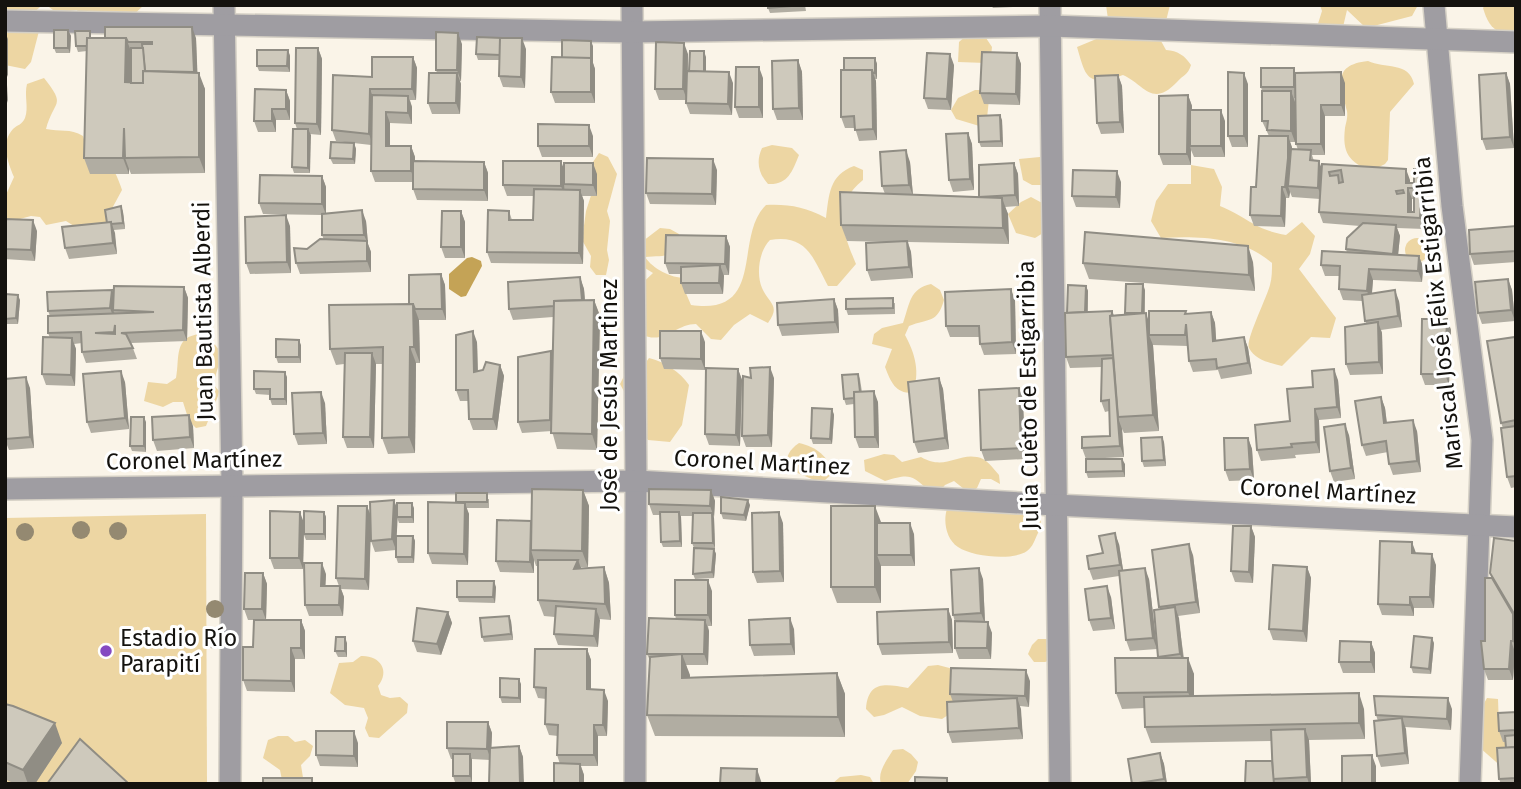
<svg xmlns="http://www.w3.org/2000/svg" width="1521" height="789" font-family="'Fira Sans',sans-serif">
<rect width="100%" height="100%" fill="#faf4e8"/>
<g fill="#edd6a3">
<path d="M 5,5 L 144,5 L 129,19 L 82,19 L 77,10 L 57,13 L 49,7 L 40,7 L 32,14 L 39,31 L 31,62 L 25,69 L 5,65 Z"/>
<path d="M 1106,5 L 1170,5 L 1161,41 L 1166,50 C 1178,51 1184,55 1191,65 C 1188,75 1183,75 1177,82 C 1152,108 1145,85 1123,75 C 1087,87 1086,78 1077,47 L 1106,35 L 1109,26 Z"/>
<path d="M 1320,5 L 1418,5 L 1412,16 L 1366,28 L 1347,10 L 1343,27 L 1316,30 L 1322,11 Z"/>
<path d="M 1485,5 L 1516,5 L 1516,30 L 1502,34 C 1490,27 1487,21 1483,8 Z"/>
<path d="M 978,34 L 986,38 L 992,47 L 991,56 L 986,63 L 958,62 L 959,42 L 967,35 Z"/>
<path d="M 1368,61 C 1384,69 1409,61 1414,84 L 1390,112 L 1388,160 L 1385,164 L 1371,171 C 1349,162 1342,153 1345,128 C 1346,123 1348,117 1347,111 C 1342,87 1330,65 1368,61 Z"/>
<path d="M 44,78 C 67,107 54,99 46,129 C 60,132 70,128 83,136 C 87,151 100,153 110,164 C 115,171 119,181 122,190 L 109,214 L 110,224 L 82,231 L 66,221 L 46,225 L 40,217 L 31,216 L 12,221 L 5,217 L 5,197 L 14,177 C 8,162 0,143 13,129 C 17,125 22,125 25,118 C 29,108 24,95 27,84 Z"/>
<path d="M 975,90 L 985,90 L 989,99 L 986,128 L 956,119 L 951,110 L 958,98 Z"/>
<path d="M 772,145 L 792,148 L 799,155 C 792,172 788,185 768,184 C 758,173 756,161 762,148 Z"/>
<path d="M 599,153 L 608,157 L 617,174 L 607,211 L 610,221 L 607,250 L 609,260 L 606,275 L 596,275 L 590,267 L 591,256 L 582,240 L 586,211 L 595,183 L 593,162 Z"/>
<path d="M 1040,157 L 1050,160 L 1042,185 L 1032,185 L 1023,180 L 1019,159 Z"/>
<path d="M 1191,165 L 1214,169 L 1222,187 L 1220,206 C 1247,217 1255,230 1286,235 L 1302,222 L 1315,236 L 1310,254 L 1299,269 L 1336,318 L 1330,338 L 1311,337 L 1282,366 C 1270,363 1255,360 1249,348 C 1245,341 1267,297 1270,285 C 1272,278 1272,270 1272,263 C 1242,237 1200,236 1161,238 L 1151,221 L 1156,201 L 1168,184 L 1191,184 Z"/>
<path d="M 854,166 L 863,170 L 863,180 C 832,205 843,233 856,264 L 837,286 L 828,286 C 813,258 807,234 770,240 C 759,251 756,274 762,288 C 769,304 781,305 768,323 L 750,314 L 734,325 L 721,340 L 711,339 L 696,324 C 675,324 664,346 641,334 L 636,289 L 653,273 L 640,265 L 643,241 L 660,228 L 670,229 L 679,234 C 676,260 665,255 645,257 C 653,269 671,278 685,278 L 682,284 L 691,305 C 767,316 733,237 766,205 C 789,204 805,207 826,218 C 829,195 829,175 854,166 Z"/>
<path d="M 1031,197 L 1044,204 L 1043,233 L 1035,238 L 1016,233 L 1008,214 L 1021,202 Z"/>
<circle cx="1417" cy="250" r="12"/>
<path d="M 931,284 L 940,290 L 944,300 C 937,324 929,318 909,326 L 905,335 C 915,353 921,374 912,393 C 895,393 891,382 885,367 L 892,349 L 872,344 L 874,334 L 882,328 L 903,323 C 910,304 909,289 931,284 Z"/>
<path d="M 201,334 L 210,338 L 222,354 L 213,384 L 219,391 L 218,396 L 206,426 L 196,428 L 189,421 L 183,402 L 173,402 L 163,407 L 144,401 L 148,382 L 167,384 L 176,378 C 180,358 173,336 201,334 Z"/>
<path d="M 649,358 C 665,362 680,372 689,385 L 682,425 L 670,442 L 648,440 L 641,432 L 635,412 L 620,384 L 625,374 L 644,365 Z"/>
<path d="M 799,443 C 816,447 829,456 832,474 L 825,480 L 814,480 L 786,468 C 786,456 789,450 799,443 Z"/>
<path d="M 884,454 L 894,455 L 902,462 L 921,457 C 945,471 957,453 977,457 C 986,458 993,468 999,475 L 1000,484 L 991,479 L 981,479 L 977,488 L 969,493 L 954,481 L 945,485 L 939,492 L 929,491 C 911,474 909,474 885,481 L 865,471 L 864,460 Z"/>
<path d="M 1026,502 C 1030,506 1038,512 1040,518 C 1042,523 1040,528 1038,533 C 1035,539 1033,547 1027,551 C 1013,561 973,557 958,547 C 946,539 943,521 947,509 Z"/>
<path d="M 206,514 L 207,784 L 5,784 L 5,518 Z"/>
<path d="M 1038,639 L 1048,639 L 1054,659 L 1045,662 L 1034,662 L 1028,654 L 1032,645 Z"/>
<path d="M 361,656 C 379,655 391,670 378,686 L 381,695 L 390,698 L 400,697 L 408,704 L 407,713 L 379,738 L 369,737 L 365,728 L 368,718 L 364,708 L 345,705 L 330,693 L 339,663 L 353,662 Z"/>
<path d="M 938,665 L 957,670 L 962,678 L 951,713 L 942,719 L 920,716 L 902,707 L 884,715 L 874,717 L 866,709 C 868,680 886,684 908,688 L 928,666 Z"/>
<path d="M 1487,698 L 1498,699 L 1499,727 L 1510,743 L 1503,768 L 1479,747 L 1479,737 L 1483,728 L 1479,727 L 1482,707 Z"/>
<path d="M 278,736 L 288,736 L 295,742 L 305,740 L 313,746 L 310,756 L 301,765 L 304,784 L 282,780 L 280,770 L 263,758 L 268,740 Z"/>
<path d="M 903,749 L 911,754 L 918,762 L 916,771 L 907,784 L 881,784 C 877,772 887,760 893,750 Z"/>
<path d="M 861,775 L 870,777 L 874,784 L 832,784 L 840,777 Z"/>
</g>
<path fill="#c4a356" d="M 472,257 L 481,261 L 482,266 L 466,296 L 461,297 L 449,289 L 449,274 L 467,258 Z"/>
<g fill="none" stroke-linecap="round" stroke-linejoin="round">
<g stroke="#d5d0c5" stroke-width="24">
<g id="street">
<path d="M 224,5 L 232,485 L 230,784"/>
<path d="M 632,5 L 636,481 L 635,784"/>
<path d="M 1050,5 L 1060,784"/>
<path d="M 1434,5 L 1452,206 L 1482,440 L 1470,784"/>
<path d="M 5,21 L 631,32 L 1050,26 L 1516,42"/>
<path d="M 5,489 L 636,481 L 1055,505 L 1516,527"/>
</g>
</g>
<use href="#street" stroke="#9f9da2" stroke-width="21"/>
</g>
<g fill="#948971">
<circle cx="81" cy="530" r="9"/>
<circle cx="118" cy="531" r="9"/>
<circle cx="25" cy="532" r="9"/>
<circle cx="215" cy="609" r="9"/>
<circle cx="215" cy="640" r="9"/>
</g>
<g fill="#b1ada2" fill-rule="evenodd">
<path d="M 805,5 L 806,11 L 770,13 L 768,8 Z"/>
<path d="M 991,5 L 1034,5 L 1034,6 L 993,8 Z"/>
<path d="M 68,30 L 71,36 L 70,53 L 56,53 L 54,48 Z"/>
<path d="M 92,38 L 196,38 L 197,72 L 205,89 L 205,173 L 131,174 L 129,169 L 129,174 L 90,174 L 84,158 L 87,51 L 78,52 L 76,46 Z"/>
<path d="M 462,44 L 461,81 L 460,81 L 461,84 L 460,114 L 432,114 L 428,103 L 437,73 L 436,70 Z"/>
<path d="M 593,46 L 593,63 L 595,69 L 595,103 L 555,103 L 551,92 L 562,58 Z"/>
<path d="M 318,48 L 322,59 L 321,135 L 310,134 L 310,173 L 294,173 L 292,167 L 297,129 L 295,123 Z"/>
<path d="M 526,49 L 525,88 L 503,87 L 499,76 L 500,60 L 478,60 L 476,54 Z"/>
<path d="M 288,50 L 290,56 L 290,72 L 259,71 L 257,66 Z"/>
<path d="M 1017,53 L 1021,64 L 1020,105 L 984,104 L 980,93 Z"/>
<path d="M 688,54 L 688,71 L 689,71 L 706,57 L 706,72 L 733,83 L 732,115 L 690,114 L 686,103 L 686,100 L 659,100 L 655,89 Z"/>
<path d="M 413,57 L 417,68 L 416,100 L 410,100 L 412,107 L 412,124 L 390,123 L 390,146 L 411,146 L 415,157 L 415,161 L 484,162 L 488,173 L 488,201 L 417,200 L 413,189 L 413,182 L 375,182 L 371,171 L 371,145 L 336,141 L 332,130 L 372,77 Z"/>
<path d="M 875,58 L 877,64 L 877,79 L 875,79 L 876,81 L 877,140 L 859,141 L 855,128 L 845,128 L 841,117 L 844,70 Z"/>
<path d="M 798,60 L 802,72 L 803,120 L 777,120 L 773,109 Z"/>
<path d="M 954,65 L 951,110 L 928,109 L 924,98 Z"/>
<path d="M 1295,73 L 1345,83 L 1345,116 L 1325,116 L 1325,155 L 1312,155 L 1314,161 L 1322,168 L 1410,180 L 1410,183 L 1414,183 L 1423,170 L 1427,181 L 1424,229 L 1397,228 L 1400,236 L 1398,255 L 1419,256 L 1423,267 L 1422,282 L 1373,280 L 1372,294 L 1399,301 L 1402,327 L 1381,330 L 1382,333 L 1383,374 L 1350,375 L 1346,364 L 1366,324 L 1362,301 L 1343,300 L 1339,289 L 1340,276 L 1325,276 L 1321,265 L 1347,253 L 1346,249 L 1360,226 L 1323,223 L 1319,212 L 1320,199 L 1292,197 L 1290,192 L 1289,198 L 1286,198 L 1285,227 L 1254,226 L 1250,215 L 1256,187 L 1269,136 L 1262,121 L 1262,91 L 1261,87 ZM 1294,98 L 1295,98 L 1296,144 L 1298,150 L 1292,149 L 1290,142 L 1295,142 ZM 1412,199 L 1414,199 L 1414,212 L 1412,212 Z"/>
<path d="M 1506,73 L 1510,84 L 1514,148 L 1486,150 L 1482,139 Z"/>
<path d="M 1118,75 L 1122,86 L 1124,133 L 1101,134 L 1097,123 Z"/>
<path d="M 763,78 L 763,118 L 739,118 L 735,107 Z"/>
<path d="M 1248,84 L 1248,147 L 1232,147 L 1228,136 Z"/>
<path d="M 286,90 L 290,101 L 290,120 L 276,120 L 276,132 L 258,132 L 254,121 Z"/>
<path d="M 1188,95 L 1192,106 L 1192,110 L 1225,121 L 1225,157 L 1194,157 L 1191,150 L 1191,165 L 1163,165 L 1159,154 Z"/>
<path d="M 1002,120 L 1003,147 L 981,147 L 979,142 Z"/>
<path d="M 968,133 L 972,144 L 974,190 L 953,192 L 949,180 Z"/>
<path d="M 593,136 L 593,157 L 542,157 L 538,146 Z"/>
<path d="M 354,143 L 356,149 L 355,164 L 333,164 L 330,158 Z"/>
<path d="M 910,162 L 913,195 L 980,197 L 1014,163 L 1018,174 L 1019,206 L 1005,207 L 1008,214 L 1009,244 L 908,242 L 911,252 L 913,278 L 871,281 L 867,270 L 891,242 L 847,241 L 841,225 L 885,194 L 882,186 Z"/>
<path d="M 564,170 L 597,174 L 597,196 L 582,196 L 584,201 L 583,264 L 491,263 L 487,252 L 509,211 L 512,220 L 533,220 L 534,196 L 507,196 L 503,185 Z"/>
<path d="M 717,170 L 716,205 L 650,204 L 646,193 Z"/>
<path d="M 322,176 L 326,187 L 326,214 L 366,221 L 368,244 L 371,252 L 371,272 L 300,274 L 296,263 L 307,249 L 324,240 L 322,235 L 322,215 L 263,214 L 259,203 Z"/>
<path d="M 1121,182 L 1120,208 L 1076,207 L 1072,196 Z"/>
<path d="M 121,206 L 123,212 L 125,229 L 114,230 L 117,254 L 69,259 L 65,248 L 107,223 Z"/>
<path d="M 461,211 L 465,222 L 465,258 L 445,258 L 441,247 Z"/>
<path d="M 5,219 L 37,231 L 35,261 L 5,259 Z"/>
<path d="M 290,226 L 291,273 L 250,274 L 246,263 Z"/>
<path d="M 1516,226 L 1516,262 L 1474,265 L 1470,254 Z"/>
<path d="M 726,236 L 730,247 L 729,275 L 724,275 L 723,294 L 685,294 L 681,283 L 681,274 L 669,274 L 665,263 Z"/>
<path d="M 1253,262 L 1255,291 L 1089,279 L 1083,263 Z"/>
<path d="M 441,274 L 445,285 L 446,320 L 419,320 L 420,363 L 416,363 L 415,453 L 388,454 L 382,438 L 383,364 L 376,364 L 374,448 L 347,448 L 343,437 L 344,364 L 336,365 L 330,349 L 409,304 Z"/>
<path d="M 580,277 L 584,289 L 585,300 L 594,300 L 600,316 L 597,450 L 557,449 L 552,431 L 522,433 L 518,422 L 553,357 L 553,317 L 513,320 L 509,309 Z"/>
<path d="M 1508,279 L 1512,290 L 1515,321 L 1482,324 L 1478,313 Z"/>
<path d="M 1086,286 L 1088,291 L 1088,312 L 1112,311 L 1114,315 L 1125,314 L 1145,290 L 1145,313 L 1149,322 L 1186,314 L 1211,312 L 1215,323 L 1216,341 L 1244,337 L 1248,348 L 1252,374 L 1221,379 L 1218,370 L 1193,372 L 1189,361 L 1188,346 L 1153,345 L 1159,431 L 1124,433 L 1122,429 L 1124,457 L 1086,459 L 1082,448 L 1110,436 L 1109,411 L 1105,412 L 1101,401 L 1102,367 L 1070,368 L 1066,357 L 1067,313 Z"/>
<path d="M 184,287 L 188,298 L 187,341 L 131,343 L 137,359 L 86,363 L 82,352 L 82,343 L 74,344 L 76,349 L 75,386 L 46,385 L 42,374 L 50,338 L 48,333 L 50,316 L 48,311 L 112,290 L 114,295 Z"/>
<path d="M 5,294 L 20,300 L 18,324 L 5,324 Z"/>
<path d="M 834,299 L 838,310 L 839,333 L 782,336 L 778,325 Z"/>
<path d="M 1015,300 L 1016,354 L 984,355 L 980,344 L 980,337 L 950,337 L 946,326 Z"/>
<path d="M 895,303 L 895,314 L 848,315 L 846,309 Z"/>
<path d="M 1447,319 L 1451,330 L 1449,385 L 1425,385 L 1421,374 Z"/>
<path d="M 1516,338 L 1516,487 L 1511,488 L 1507,477 L 1503,428 L 1501,423 Z"/>
<path d="M 477,342 L 478,371 L 500,365 L 504,376 L 497,430 L 473,430 L 469,419 L 468,401 L 460,401 L 456,390 Z"/>
<path d="M 705,342 L 705,370 L 664,369 L 660,358 Z"/>
<path d="M 301,345 L 301,363 L 278,363 L 276,357 Z"/>
<path d="M 738,369 L 742,380 L 740,446 L 709,445 L 705,434 Z"/>
<path d="M 858,374 L 860,379 L 862,392 L 878,402 L 879,448 L 859,448 L 855,437 L 854,404 L 846,405 L 844,399 Z"/>
<path d="M 287,377 L 287,405 L 272,405 L 270,399 L 270,395 L 256,394 L 254,389 Z"/>
<path d="M 751,378 L 774,378 L 772,447 L 746,447 L 742,436 Z"/>
<path d="M 939,378 L 943,389 L 949,449 L 918,453 L 914,442 Z"/>
<path d="M 5,379 L 30,388 L 34,448 L 9,450 L 5,440 Z"/>
<path d="M 1338,380 L 1341,418 L 1319,420 L 1320,453 L 1295,455 L 1296,458 L 1261,461 L 1257,450 L 1290,421 L 1313,387 Z"/>
<path d="M 125,382 L 129,429 L 91,433 L 87,422 Z"/>
<path d="M 1019,388 L 1023,399 L 1025,459 L 985,461 L 981,450 Z"/>
<path d="M 1381,397 L 1385,408 L 1387,423 L 1417,431 L 1421,472 L 1393,475 L 1389,464 L 1388,452 L 1366,456 L 1362,445 Z"/>
<path d="M 325,403 L 327,444 L 298,445 L 294,434 Z"/>
<path d="M 832,409 L 834,415 L 832,444 L 813,444 L 811,438 Z"/>
<path d="M 146,422 L 146,452 L 132,451 L 130,446 Z"/>
<path d="M 193,426 L 194,448 L 157,451 L 153,440 Z"/>
<path d="M 1349,435 L 1355,479 L 1334,482 L 1330,471 Z"/>
<path d="M 1248,438 L 1252,449 L 1254,480 L 1229,481 L 1225,470 Z"/>
<path d="M 1164,442 L 1166,466 L 1144,467 L 1142,461 Z"/>
<path d="M 1125,464 L 1125,477 L 1088,478 L 1086,472 Z"/>
<path d="M 583,490 L 589,506 L 588,567 L 581,567 L 581,568 L 604,567 L 609,583 L 611,620 L 599,619 L 598,647 L 558,645 L 554,634 L 555,617 L 544,616 L 538,600 L 538,566 L 536,566 L 534,560 L 534,573 L 500,572 L 496,561 L 531,521 Z"/>
<path d="M 711,490 L 715,501 L 714,517 L 715,548 L 711,548 L 714,549 L 716,554 L 714,578 L 695,579 L 693,574 L 694,548 L 692,543 L 693,516 L 681,516 L 682,547 L 663,547 L 661,542 L 660,515 L 653,515 L 649,504 Z"/>
<path d="M 489,499 L 489,508 L 466,508 L 469,514 L 468,565 L 432,564 L 428,553 L 457,503 Z"/>
<path d="M 394,500 L 397,510 L 414,508 L 414,523 L 399,523 L 397,517 L 396,536 L 413,536 L 415,541 L 414,563 L 398,563 L 396,557 L 396,550 L 375,552 L 371,541 L 371,527 L 369,590 L 341,589 L 344,597 L 343,616 L 309,616 L 305,605 L 326,574 L 325,586 L 339,586 L 336,578 L 367,506 L 371,516 Z"/>
<path d="M 750,505 L 746,521 L 723,519 L 721,513 Z"/>
<path d="M 324,512 L 326,517 L 326,540 L 306,540 L 304,535 L 303,569 L 274,569 L 270,558 L 304,522 Z"/>
<path d="M 881,522 L 881,523 L 914,534 L 915,566 L 881,566 L 881,603 L 837,603 L 831,587 Z"/>
<path d="M 783,523 L 784,582 L 757,583 L 753,572 Z"/>
<path d="M 1251,526 L 1255,537 L 1253,583 L 1235,582 L 1231,571 Z"/>
<path d="M 1516,541 L 1516,652 L 1515,652 L 1513,680 L 1488,680 L 1484,669 L 1485,641 L 1492,578 L 1490,573 Z"/>
<path d="M 1119,544 L 1123,570 L 1149,579 L 1157,649 L 1130,651 L 1126,640 L 1119,576 L 1093,580 L 1089,569 L 1103,553 Z"/>
<path d="M 1416,553 L 1436,565 L 1434,608 L 1414,608 L 1414,616 L 1382,615 L 1378,604 Z"/>
<path d="M 1193,555 L 1200,613 L 1178,616 L 1184,658 L 1194,674 L 1194,696 L 1364,709 L 1365,739 L 1309,740 L 1311,784 L 1245,784 L 1272,761 L 1271,741 L 1151,743 L 1145,727 L 1145,708 L 1122,709 L 1116,693 L 1159,658 L 1154,610 L 1160,609 L 1159,607 Z"/>
<path d="M 1307,567 L 1311,578 L 1307,642 L 1273,640 L 1269,629 Z"/>
<path d="M 263,573 L 267,584 L 266,620 L 301,620 L 305,631 L 305,659 L 295,659 L 295,692 L 247,691 L 243,680 L 253,647 L 254,620 L 248,620 L 244,609 Z"/>
<path d="M 983,579 L 985,621 L 992,633 L 991,659 L 959,659 L 955,648 L 955,622 L 953,615 Z"/>
<path d="M 496,587 L 495,603 L 459,602 L 457,597 Z"/>
<path d="M 712,591 L 712,626 L 708,626 L 709,631 L 708,665 L 686,665 L 690,677 L 837,673 L 845,694 L 845,737 L 655,736 L 647,715 L 650,661 L 647,654 L 676,619 L 675,615 Z"/>
<path d="M 1111,597 L 1115,629 L 1093,631 L 1089,620 Z"/>
<path d="M 948,609 L 952,620 L 953,653 L 882,655 L 878,644 Z"/>
<path d="M 448,612 L 452,623 L 441,655 L 417,652 L 413,641 Z"/>
<path d="M 511,621 L 513,640 L 484,642 L 482,637 Z"/>
<path d="M 794,629 L 795,655 L 754,656 L 750,645 Z"/>
<path d="M 1371,642 L 1375,653 L 1375,673 L 1343,673 L 1339,662 Z"/>
<path d="M 347,643 L 347,657 L 338,657 L 335,651 Z"/>
<path d="M 1434,643 L 1431,674 L 1413,673 L 1411,667 Z"/>
<path d="M 587,649 L 591,660 L 591,689 L 608,701 L 607,736 L 598,736 L 598,766 L 581,766 L 584,775 L 584,784 L 554,784 L 560,764 L 557,755 L 558,736 L 549,735 L 545,724 L 546,699 L 538,698 L 534,687 Z"/>
<path d="M 1030,681 L 1029,707 L 1020,706 L 1023,739 L 952,743 L 948,732 L 953,702 L 950,694 Z"/>
<path d="M 521,684 L 521,703 L 502,703 L 500,697 Z"/>
<path d="M 5,704 L 62,743 L 35,784 L 15,784 L 5,779 Z"/>
<path d="M 1452,709 L 1451,730 L 1405,727 L 1409,764 L 1381,767 L 1377,756 L 1378,721 L 1376,715 Z"/>
<path d="M 1516,712 L 1516,784 L 1501,784 L 1499,779 L 1506,748 L 1505,742 L 1503,742 L 1499,731 Z"/>
<path d="M 488,722 L 492,733 L 491,748 L 519,746 L 523,757 L 490,760 L 472,759 L 472,782 L 455,782 L 453,776 L 453,759 L 451,759 L 447,748 Z"/>
<path d="M 358,743 L 358,767 L 320,766 L 316,755 Z"/>
<path d="M 1160,753 L 1164,764 L 1167,784 L 1132,784 Z"/>
</g>
<g fill="#908d84">
<path d="M 192,27 L 196,38 L 198,86 L 194,75 Z"/>
<path d="M 68,30 L 71,36 L 70,53 L 68,48 Z"/>
<path d="M 5,32 L 8,39 L 8,77 L 5,70 Z"/>
<path d="M 458,33 L 462,44 L 461,81 L 457,70 Z"/>
<path d="M 126,38 L 132,54 L 131,99 L 125,82 Z"/>
<path d="M 522,38 L 526,49 L 525,88 L 521,77 Z"/>
<path d="M 591,41 L 593,46 L 593,63 L 595,69 L 595,103 L 591,92 Z"/>
<path d="M 684,43 L 688,54 L 687,100 L 683,89 Z"/>
<path d="M 318,48 L 322,59 L 321,135 L 317,124 Z"/>
<path d="M 288,50 L 290,56 L 290,72 L 287,66 Z"/>
<path d="M 704,51 L 706,57 L 706,83 L 704,77 Z"/>
<path d="M 1017,53 L 1021,64 L 1020,105 L 1016,94 Z"/>
<path d="M 950,54 L 954,65 L 951,110 L 947,99 Z"/>
<path d="M 413,57 L 417,68 L 416,100 L 412,89 Z"/>
<path d="M 875,58 L 877,64 L 877,79 L 875,73 Z"/>
<path d="M 798,60 L 802,72 L 803,120 L 799,108 Z"/>
<path d="M 759,67 L 763,78 L 763,118 L 759,107 Z"/>
<path d="M 872,70 L 876,81 L 877,140 L 873,129 Z"/>
<path d="M 729,72 L 733,83 L 732,115 L 728,104 Z"/>
<path d="M 1341,72 L 1345,83 L 1345,116 L 1341,105 Z"/>
<path d="M 199,73 L 205,89 L 205,173 L 199,157 Z"/>
<path d="M 457,73 L 461,84 L 460,114 L 456,103 Z"/>
<path d="M 1244,73 L 1248,84 L 1248,147 L 1244,136 Z"/>
<path d="M 1506,73 L 1510,84 L 1514,148 L 1510,137 Z"/>
<path d="M 1118,75 L 1122,86 L 1124,133 L 1120,122 Z"/>
<path d="M 5,81 L 7,85 L 8,103 L 6,97 Z"/>
<path d="M 370,89 L 374,100 L 373,145 L 369,134 Z"/>
<path d="M 286,90 L 290,101 L 290,120 L 286,109 Z"/>
<path d="M 1291,91 L 1295,102 L 1295,142 L 1291,131 Z"/>
<path d="M 1188,95 L 1192,106 L 1191,146 L 1190,146 L 1191,150 L 1191,165 L 1187,154 Z"/>
<path d="M 408,96 L 412,107 L 412,124 L 408,113 Z"/>
<path d="M 5,102 L 7,106 L 6,138 L 5,135 Z"/>
<path d="M 1321,105 L 1325,116 L 1325,155 L 1321,144 Z"/>
<path d="M 272,109 L 276,120 L 276,132 L 272,121 Z"/>
<path d="M 1221,110 L 1225,121 L 1225,157 L 1221,146 Z"/>
<path d="M 386,112 L 390,123 L 390,157 L 386,146 Z"/>
<path d="M 1000,115 L 1002,120 L 1003,147 L 1001,141 Z"/>
<path d="M 589,125 L 593,136 L 593,157 L 589,146 Z"/>
<path d="M 124,128 L 125,158 L 129,169 L 129,174 L 123,158 Z"/>
<path d="M 308,129 L 311,135 L 310,173 L 308,168 Z"/>
<path d="M 968,133 L 972,144 L 974,190 L 970,179 Z"/>
<path d="M 1288,136 L 1292,147 L 1292,169 L 1288,186 L 1290,192 L 1289,198 L 1285,187 Z"/>
<path d="M 354,143 L 356,149 L 355,164 L 353,159 Z"/>
<path d="M 411,146 L 415,157 L 415,182 L 411,171 Z"/>
<path d="M 906,150 L 910,162 L 913,196 L 909,185 Z"/>
<path d="M 713,159 L 717,170 L 716,205 L 712,194 Z"/>
<path d="M 561,161 L 565,172 L 564,184 L 565,197 L 561,186 Z"/>
<path d="M 1319,161 L 1323,172 L 1322,199 L 1318,188 Z"/>
<path d="M 484,162 L 488,173 L 488,201 L 484,190 Z"/>
<path d="M 593,163 L 597,174 L 597,196 L 593,185 Z"/>
<path d="M 1014,163 L 1018,174 L 1019,206 L 1015,195 Z"/>
<path d="M 1406,169 L 1410,180 L 1410,188 L 1408,188 L 1412,199 L 1412,218 L 1408,212 L 1406,183 Z"/>
<path d="M 1423,170 L 1427,181 L 1424,229 L 1420,218 Z"/>
<path d="M 1117,171 L 1121,182 L 1120,208 L 1116,197 Z"/>
<path d="M 322,176 L 326,187 L 326,215 L 322,204 Z"/>
<path d="M 1282,187 L 1286,198 L 1285,227 L 1281,216 Z"/>
<path d="M 580,190 L 584,201 L 583,264 L 579,253 Z"/>
<path d="M 1002,198 L 1008,214 L 1009,244 L 1003,228 Z"/>
<path d="M 121,206 L 123,212 L 125,229 L 123,223 Z"/>
<path d="M 362,210 L 366,221 L 368,244 L 371,252 L 371,272 L 367,261 L 367,242 L 364,235 Z"/>
<path d="M 461,211 L 465,222 L 465,258 L 461,247 Z"/>
<path d="M 286,215 L 290,226 L 291,273 L 287,262 Z"/>
<path d="M 33,220 L 37,231 L 35,261 L 31,250 Z"/>
<path d="M 111,222 L 115,233 L 117,254 L 113,243 Z"/>
<path d="M 1396,225 L 1400,236 L 1397,265 L 1393,254 Z"/>
<path d="M 726,236 L 730,247 L 729,275 L 725,264 Z"/>
<path d="M 907,241 L 911,252 L 913,278 L 909,267 Z"/>
<path d="M 1248,246 L 1253,262 L 1255,291 L 1249,275 Z"/>
<path d="M 1419,256 L 1423,267 L 1422,282 L 1418,271 Z"/>
<path d="M 720,265 L 724,276 L 723,294 L 719,283 Z"/>
<path d="M 1369,269 L 1373,280 L 1371,302 L 1367,291 Z"/>
<path d="M 441,274 L 445,285 L 446,320 L 442,309 Z"/>
<path d="M 580,277 L 584,289 L 586,315 L 582,304 Z"/>
<path d="M 1508,279 L 1512,290 L 1515,321 L 1511,310 Z"/>
<path d="M 1143,284 L 1145,290 L 1144,319 L 1142,314 Z"/>
<path d="M 1086,286 L 1088,291 L 1087,323 L 1085,318 Z"/>
<path d="M 184,287 L 188,298 L 187,341 L 183,330 Z"/>
<path d="M 1011,289 L 1015,300 L 1016,354 L 1012,342 Z"/>
<path d="M 112,290 L 116,301 L 113,310 L 115,314 L 114,319 L 110,308 Z"/>
<path d="M 1395,290 L 1399,301 L 1402,327 L 1398,316 Z"/>
<path d="M 18,295 L 20,300 L 18,324 L 16,318 Z"/>
<path d="M 834,299 L 838,310 L 839,333 L 835,322 Z"/>
<path d="M 594,300 L 600,316 L 597,450 L 592,434 Z"/>
<path d="M 413,304 L 419,320 L 420,363 L 414,347 Z"/>
<path d="M 1211,312 L 1215,323 L 1217,352 L 1213,341 Z"/>
<path d="M 1146,313 L 1151,329 L 1149,335 L 1153,345 L 1159,431 L 1153,415 Z"/>
<path d="M 1447,319 L 1451,330 L 1449,385 L 1445,374 Z"/>
<path d="M 1378,322 L 1382,333 L 1383,374 L 1379,362 Z"/>
<path d="M 473,331 L 477,342 L 478,383 L 474,372 Z"/>
<path d="M 701,331 L 705,342 L 705,370 L 701,359 Z"/>
<path d="M 1244,337 L 1248,348 L 1252,374 L 1248,363 Z"/>
<path d="M 72,338 L 76,349 L 75,386 L 71,375 Z"/>
<path d="M 299,340 L 301,345 L 301,363 L 299,357 Z"/>
<path d="M 410,347 L 416,363 L 415,453 L 409,437 Z"/>
<path d="M 551,351 L 555,362 L 554,431 L 550,420 Z"/>
<path d="M 372,353 L 376,364 L 374,448 L 370,437 Z"/>
<path d="M 500,365 L 504,376 L 497,430 L 493,419 Z"/>
<path d="M 770,367 L 774,378 L 772,447 L 768,435 Z"/>
<path d="M 738,369 L 742,380 L 740,446 L 736,435 Z"/>
<path d="M 1334,369 L 1338,380 L 1341,418 L 1337,407 Z"/>
<path d="M 121,371 L 125,382 L 129,429 L 125,418 Z"/>
<path d="M 285,372 L 287,377 L 287,405 L 285,399 Z"/>
<path d="M 26,377 L 30,388 L 34,448 L 30,437 Z"/>
<path d="M 939,378 L 943,389 L 949,449 L 945,438 Z"/>
<path d="M 1019,388 L 1023,399 L 1025,459 L 1021,448 Z"/>
<path d="M 874,391 L 878,402 L 879,448 L 875,437 Z"/>
<path d="M 321,392 L 325,403 L 327,444 L 323,433 Z"/>
<path d="M 1381,397 L 1385,408 L 1388,434 L 1384,423 Z"/>
<path d="M 832,409 L 834,415 L 832,444 L 830,439 Z"/>
<path d="M 1315,409 L 1319,420 L 1320,453 L 1316,442 Z"/>
<path d="M 189,415 L 193,426 L 194,448 L 190,437 Z"/>
<path d="M 144,417 L 146,422 L 146,452 L 144,446 Z"/>
<path d="M 1118,418 L 1122,429 L 1124,457 L 1120,446 Z"/>
<path d="M 1413,420 L 1417,431 L 1421,472 L 1417,461 Z"/>
<path d="M 1345,424 L 1349,435 L 1355,479 L 1351,468 Z"/>
<path d="M 1162,437 L 1164,442 L 1166,466 L 1164,460 Z"/>
<path d="M 1248,438 L 1252,449 L 1254,480 L 1250,469 Z"/>
<path d="M 1122,459 L 1125,464 L 1125,477 L 1123,471 Z"/>
<path d="M 583,490 L 589,506 L 588,567 L 582,551 Z"/>
<path d="M 711,490 L 715,501 L 714,517 L 710,506 Z"/>
<path d="M 394,500 L 398,511 L 396,550 L 392,539 Z"/>
<path d="M 748,500 L 750,505 L 746,521 L 744,515 Z"/>
<path d="M 412,503 L 414,508 L 414,523 L 412,517 Z"/>
<path d="M 465,503 L 469,514 L 468,565 L 464,554 Z"/>
<path d="M 367,506 L 371,517 L 369,590 L 365,579 Z"/>
<path d="M 875,506 L 881,522 L 881,555 L 877,555 L 881,566 L 881,603 L 875,587 Z"/>
<path d="M 300,512 L 304,523 L 303,569 L 299,558 Z"/>
<path d="M 324,512 L 326,517 L 326,540 L 324,534 Z"/>
<path d="M 679,512 L 681,517 L 682,547 L 680,541 Z"/>
<path d="M 779,512 L 783,523 L 784,582 L 780,571 Z"/>
<path d="M 712,513 L 714,518 L 715,548 L 713,543 Z"/>
<path d="M 531,521 L 531,550 L 534,560 L 534,573 L 530,562 Z"/>
<path d="M 910,523 L 914,534 L 915,566 L 911,555 Z"/>
<path d="M 1251,526 L 1255,537 L 1253,583 L 1249,572 Z"/>
<path d="M 1115,533 L 1119,544 L 1124,576 L 1120,565 Z"/>
<path d="M 413,536 L 415,541 L 414,563 L 412,557 Z"/>
<path d="M 1412,542 L 1416,553 L 1412,553 Z"/>
<path d="M 1189,544 L 1193,555 L 1200,613 L 1196,602 Z"/>
<path d="M 714,549 L 716,554 L 714,578 L 712,572 Z"/>
<path d="M 1432,554 L 1436,565 L 1434,608 L 1430,597 Z"/>
<path d="M 578,560 L 584,576 L 574,569 Z"/>
<path d="M 322,563 L 326,574 L 325,597 L 321,586 Z"/>
<path d="M 604,567 L 609,583 L 611,620 L 605,604 Z"/>
<path d="M 1307,567 L 1311,578 L 1307,642 L 1303,631 Z"/>
<path d="M 979,568 L 983,579 L 985,624 L 981,613 Z"/>
<path d="M 1145,568 L 1149,579 L 1157,649 L 1153,638 Z"/>
<path d="M 263,573 L 267,584 L 266,620 L 262,609 Z"/>
<path d="M 708,580 L 712,591 L 712,626 L 708,615 Z"/>
<path d="M 494,581 L 496,587 L 495,603 L 493,597 Z"/>
<path d="M 340,586 L 344,597 L 343,616 L 339,605 Z"/>
<path d="M 1107,586 L 1111,597 L 1115,629 L 1111,618 Z"/>
<path d="M 1410,597 L 1414,608 L 1414,616 L 1410,605 Z"/>
<path d="M 1175,607 L 1179,618 L 1184,665 L 1180,654 Z"/>
<path d="M 596,609 L 600,620 L 598,647 L 594,636 Z"/>
<path d="M 948,609 L 952,620 L 953,653 L 949,642 Z"/>
<path d="M 448,612 L 452,623 L 441,655 L 437,644 Z"/>
<path d="M 1513,614 L 1516,621 L 1516,648 L 1513,641 Z"/>
<path d="M 509,616 L 511,621 L 513,640 L 511,634 Z"/>
<path d="M 790,618 L 794,629 L 795,655 L 791,644 Z"/>
<path d="M 301,620 L 305,631 L 305,659 L 301,648 Z"/>
<path d="M 705,620 L 709,631 L 708,665 L 704,654 Z"/>
<path d="M 988,622 L 992,633 L 991,659 L 987,648 Z"/>
<path d="M 345,637 L 347,643 L 347,657 L 345,651 Z"/>
<path d="M 1432,638 L 1434,643 L 1431,674 L 1429,669 Z"/>
<path d="M 1511,641 L 1515,652 L 1513,680 L 1509,669 Z"/>
<path d="M 1371,642 L 1375,653 L 1375,673 L 1371,662 Z"/>
<path d="M 291,648 L 295,659 L 295,692 L 291,681 Z"/>
<path d="M 587,649 L 591,660 L 591,700 L 587,689 Z"/>
<path d="M 682,654 L 690,675 L 689,698 L 682,678 Z"/>
<path d="M 1188,658 L 1194,674 L 1194,708 L 1188,692 Z"/>
<path d="M 1026,670 L 1030,681 L 1029,707 L 1025,696 Z"/>
<path d="M 837,673 L 845,694 L 845,737 L 838,717 Z"/>
<path d="M 519,679 L 521,684 L 521,703 L 519,698 Z"/>
<path d="M 604,690 L 608,701 L 607,736 L 603,725 Z"/>
<path d="M 1359,693 L 1364,709 L 1365,739 L 1359,723 Z"/>
<path d="M 1017,698 L 1021,709 L 1023,739 L 1019,728 Z"/>
<path d="M 1448,698 L 1452,709 L 1451,730 L 1447,719 Z"/>
<path d="M 1402,718 L 1406,729 L 1409,764 L 1405,753 Z"/>
<path d="M 488,722 L 492,733 L 491,760 L 487,749 Z"/>
<path d="M 55,723 L 62,743 L 35,784 L 28,784 L 23,770 Z"/>
<path d="M 594,725 L 598,736 L 598,766 L 594,755 Z"/>
<path d="M 1305,729 L 1309,740 L 1311,784 L 1309,784 L 1307,777 Z"/>
<path d="M 354,731 L 358,743 L 358,767 L 354,756 Z"/>
<path d="M 519,746 L 523,757 L 524,784 L 520,784 Z"/>
<path d="M 1160,753 L 1164,764 L 1167,784 L 1166,784 L 1164,779 Z"/>
<path d="M 470,754 L 472,760 L 472,782 L 470,776 Z"/>
<path d="M 1372,755 L 1376,766 L 1376,784 L 1372,784 Z"/>
<path d="M 580,764 L 584,775 L 584,784 L 580,784 Z"/>
<path d="M 757,769 L 762,784 L 756,784 Z"/>
</g>
<g fill="#cec9bc" stroke="#908d84" stroke-width="2" fill-rule="evenodd">
<path d="M 768,5 L 804,5 L 768,8 Z"/>
<path d="M 105,27 L 192,27 L 194,72 L 145,71 L 142,44 L 152,44 L 152,42 L 128,42 L 126,38 L 105,38 Z"/>
<rect x="54" y="30" width="14" height="18"/>
<path d="M 75,31 L 90,31 L 90,38 L 87,38 L 87,46 L 76,46 Z"/>
<path d="M 436,32 L 458,33 L 457,70 L 436,70 Z"/>
<path d="M 477,37 L 502,38 L 500,38 L 500,55 L 476,54 Z"/>
<path d="M 87,38 L 126,38 L 125,82 L 143,83 L 143,71 L 199,73 L 199,157 L 125,158 L 124,128 L 123,158 L 84,158 Z"/>
<path d="M 500,38 L 522,38 L 521,77 L 499,76 Z"/>
<path d="M 562,40 L 591,41 L 591,58 L 562,58 Z"/>
<path d="M 656,42 L 684,43 L 683,89 L 655,89 Z"/>
<path d="M 131,48 L 143,48 L 145,71 L 143,71 L 143,83 L 131,83 Z"/>
<path d="M 296,48 L 318,48 L 317,124 L 295,123 Z"/>
<path d="M 257,50 L 288,50 L 287,66 L 257,66 Z"/>
<path d="M 690,51 L 704,51 L 704,72 L 689,71 Z"/>
<path d="M 982,52 L 1017,53 L 1016,94 L 980,93 Z"/>
<path d="M 927,53 L 950,54 L 947,99 L 924,98 Z"/>
<path d="M 372,57 L 413,57 L 412,89 L 370,89 L 369,134 L 332,130 L 333,75 L 372,77 Z"/>
<path d="M 552,57 L 591,58 L 591,92 L 551,92 Z"/>
<path d="M 844,58 L 875,58 L 875,73 L 873,73 L 872,70 L 844,70 Z"/>
<path d="M 798,60 L 799,108 L 773,109 L 772,61 Z"/>
<path d="M 736,67 L 759,67 L 759,107 L 735,107 Z"/>
<rect x="1261" y="68" width="33" height="19"/>
<path d="M 841,70 L 872,70 L 873,129 L 855,130 L 854,116 L 841,117 Z"/>
<path d="M 687,71 L 729,72 L 728,104 L 686,103 Z"/>
<path d="M 1228,72 L 1244,73 L 1244,136 L 1228,136 Z"/>
<path d="M 1341,72 L 1341,105 L 1321,105 L 1321,144 L 1296,144 L 1295,73 Z"/>
<path d="M 429,73 L 457,73 L 456,103 L 428,103 Z"/>
<path d="M 1506,73 L 1510,137 L 1482,139 L 1479,75 Z"/>
<path d="M 1118,75 L 1120,122 L 1097,123 L 1095,76 Z"/>
<path d="M 255,89 L 286,90 L 286,109 L 272,109 L 272,121 L 254,121 Z"/>
<path d="M 1262,91 L 1291,91 L 1291,131 L 1267,130 L 1268,121 L 1262,121 Z"/>
<path d="M 372,95 L 408,96 L 408,113 L 386,112 L 386,146 L 411,146 L 411,171 L 371,171 Z"/>
<path d="M 1188,95 L 1187,154 L 1159,154 L 1159,96 Z"/>
<rect x="1190" y="110" width="31" height="36"/>
<path d="M 1000,115 L 1001,141 L 979,142 L 978,116 Z"/>
<path d="M 538,124 L 589,125 L 589,146 L 538,146 Z"/>
<path d="M 293,129 L 308,129 L 308,168 L 292,167 Z"/>
<path d="M 968,133 L 970,179 L 949,180 L 946,134 Z"/>
<path d="M 1259,136 L 1288,136 L 1288,158 L 1285,187 L 1282,187 L 1281,216 L 1250,215 L 1251,187 L 1256,187 Z"/>
<path d="M 331,142 L 354,143 L 353,159 L 330,158 Z"/>
<path d="M 1291,149 L 1311,150 L 1310,160 L 1319,161 L 1318,188 L 1288,186 Z"/>
<path d="M 906,150 L 909,185 L 882,186 L 880,152 Z"/>
<path d="M 647,158 L 713,159 L 712,194 L 646,193 Z"/>
<path d="M 413,161 L 484,162 L 484,190 L 413,189 Z"/>
<path d="M 503,161 L 561,161 L 561,186 L 503,185 Z"/>
<path d="M 564,163 L 593,163 L 593,185 L 564,184 Z"/>
<path d="M 1014,163 L 1015,195 L 979,197 L 979,165 Z"/>
<path d="M 1322,164 L 1406,169 L 1406,183 L 1414,183 L 1414,169 L 1423,170 L 1420,218 L 1319,212 ZM 1341,170 L 1343,182 L 1339,183 L 1338,175 L 1330,176 L 1329,172 ZM 1408,188 L 1414,188 L 1414,212 L 1408,212 ZM 1403,190 L 1404,193 L 1397,194 L 1396,191 Z"/>
<path d="M 1073,170 L 1117,171 L 1116,197 L 1072,196 Z"/>
<path d="M 260,175 L 322,176 L 322,204 L 259,203 Z"/>
<path d="M 534,189 L 580,190 L 579,253 L 487,252 L 488,210 L 509,211 L 509,220 L 533,220 Z"/>
<path d="M 840,192 L 1002,198 L 1003,228 L 841,225 Z"/>
<path d="M 121,206 L 123,223 L 111,224 L 111,222 L 107,223 L 105,210 Z"/>
<path d="M 362,210 L 364,235 L 322,235 L 322,214 Z"/>
<path d="M 442,211 L 461,211 L 461,247 L 441,247 Z"/>
<path d="M 286,215 L 287,262 L 246,263 L 245,217 Z"/>
<path d="M 5,219 L 33,220 L 31,250 L 5,249 Z"/>
<path d="M 111,222 L 113,243 L 65,248 L 62,227 Z"/>
<path d="M 1363,223 L 1396,225 L 1393,254 L 1346,249 L 1347,238 Z"/>
<path d="M 1516,226 L 1516,251 L 1470,254 L 1469,230 Z"/>
<path d="M 1085,232 L 1248,246 L 1249,275 L 1083,263 Z"/>
<path d="M 666,235 L 726,236 L 725,264 L 665,263 Z"/>
<path d="M 320,239 L 367,241 L 367,261 L 296,263 L 294,248 L 307,249 Z"/>
<path d="M 907,241 L 909,267 L 867,270 L 866,243 Z"/>
<path d="M 1322,251 L 1419,256 L 1418,271 L 1369,269 L 1367,291 L 1339,289 L 1340,266 L 1321,265 Z"/>
<path d="M 720,265 L 719,283 L 681,283 L 681,267 Z"/>
<path d="M 441,274 L 442,309 L 415,309 L 413,304 L 409,304 L 409,275 Z"/>
<path d="M 580,277 L 582,300 L 554,301 L 554,306 L 509,309 L 508,282 Z"/>
<path d="M 1508,279 L 1511,310 L 1478,313 L 1475,282 Z"/>
<path d="M 1126,284 L 1143,284 L 1142,313 L 1125,313 Z"/>
<path d="M 1068,285 L 1086,286 L 1085,312 L 1067,313 Z"/>
<path d="M 114,286 L 184,287 L 183,330 L 121,333 L 126,334 L 133,348 L 82,352 L 81,332 L 48,333 L 48,316 L 154,312 L 113,310 ZM 115,325 L 115,334 L 95,333 L 114,332 Z"/>
<path d="M 1011,289 L 1012,342 L 980,344 L 979,326 L 946,326 L 945,292 Z"/>
<path d="M 112,290 L 110,308 L 48,311 L 47,292 Z"/>
<path d="M 1395,290 L 1398,316 L 1365,321 L 1362,295 Z"/>
<path d="M 5,294 L 18,295 L 16,318 L 5,319 Z"/>
<path d="M 893,298 L 893,308 L 846,309 L 846,299 Z"/>
<path d="M 834,299 L 835,322 L 778,325 L 777,303 Z"/>
<path d="M 594,300 L 592,434 L 551,433 L 554,301 Z"/>
<path d="M 413,304 L 414,347 L 410,347 L 409,437 L 382,438 L 383,347 L 330,349 L 329,305 Z"/>
<path d="M 1112,311 L 1112,315 L 1110,316 L 1113,355 L 1066,357 L 1065,313 Z"/>
<path d="M 1149,311 L 1186,311 L 1185,314 L 1211,312 L 1213,341 L 1244,337 L 1248,363 L 1217,368 L 1216,359 L 1189,361 L 1186,324 L 1185,335 L 1149,335 Z"/>
<path d="M 1146,313 L 1153,415 L 1118,417 L 1110,316 Z"/>
<path d="M 1422,319 L 1447,319 L 1445,374 L 1421,374 Z"/>
<path d="M 1378,322 L 1379,362 L 1346,364 L 1345,327 Z"/>
<path d="M 473,331 L 474,372 L 483,370 L 486,362 L 500,365 L 493,419 L 469,419 L 468,390 L 456,390 L 456,335 Z"/>
<path d="M 660,331 L 701,331 L 701,359 L 660,358 Z"/>
<path d="M 43,337 L 72,338 L 71,375 L 42,374 Z"/>
<path d="M 1515,337 L 1516,420 L 1501,423 L 1487,341 Z"/>
<path d="M 276,339 L 299,340 L 299,357 L 276,357 Z"/>
<path d="M 551,351 L 550,420 L 518,422 L 518,357 Z"/>
<path d="M 345,353 L 372,353 L 370,437 L 343,437 Z"/>
<path d="M 1113,358 L 1120,446 L 1082,448 L 1082,437 L 1110,436 L 1109,400 L 1101,401 L 1102,359 Z"/>
<path d="M 770,367 L 768,435 L 742,436 L 743,376 L 751,378 L 750,368 Z"/>
<path d="M 706,368 L 738,369 L 736,435 L 705,434 Z"/>
<path d="M 1334,369 L 1337,407 L 1315,409 L 1316,442 L 1291,444 L 1292,447 L 1257,450 L 1255,425 L 1290,421 L 1287,389 L 1313,387 L 1312,371 Z"/>
<path d="M 121,371 L 125,418 L 87,422 L 83,374 Z"/>
<path d="M 254,371 L 285,372 L 285,399 L 270,399 L 270,389 L 254,389 Z"/>
<path d="M 858,374 L 860,392 L 854,392 L 854,398 L 844,399 L 842,375 Z"/>
<path d="M 26,377 L 30,437 L 5,439 L 5,379 Z"/>
<path d="M 939,378 L 945,438 L 914,442 L 908,382 Z"/>
<path d="M 1019,388 L 1021,448 L 981,450 L 979,390 Z"/>
<path d="M 874,391 L 875,437 L 855,437 L 854,392 Z"/>
<path d="M 321,392 L 323,433 L 294,434 L 292,393 Z"/>
<path d="M 1381,397 L 1384,423 L 1413,420 L 1417,461 L 1389,464 L 1386,441 L 1362,445 L 1355,401 Z"/>
<path d="M 812,408 L 832,409 L 830,439 L 811,438 Z"/>
<path d="M 189,415 L 190,437 L 153,440 L 152,417 Z"/>
<path d="M 131,417 L 144,417 L 144,446 L 130,446 Z"/>
<path d="M 1345,424 L 1351,468 L 1330,471 L 1324,427 Z"/>
<path d="M 1516,426 L 1516,476 L 1507,477 L 1501,428 Z"/>
<path d="M 1162,437 L 1164,460 L 1142,461 L 1141,438 Z"/>
<path d="M 1224,438 L 1248,438 L 1250,469 L 1225,470 Z"/>
<path d="M 1086,459 L 1122,459 L 1123,471 L 1086,472 Z"/>
<path d="M 532,489 L 583,490 L 582,551 L 531,550 Z"/>
<path d="M 649,489 L 711,490 L 710,506 L 649,504 Z"/>
<rect x="456" y="493" width="31" height="9"/>
<path d="M 721,497 L 748,500 L 744,515 L 721,513 Z"/>
<path d="M 394,500 L 392,539 L 371,541 L 370,502 Z"/>
<path d="M 428,502 L 465,503 L 464,554 L 428,553 Z"/>
<rect x="397" y="503" width="15" height="14"/>
<path d="M 338,506 L 367,506 L 365,579 L 336,578 Z"/>
<rect x="831" y="506" width="44" height="81"/>
<path d="M 270,511 L 300,512 L 299,558 L 270,558 Z"/>
<path d="M 304,511 L 324,512 L 324,534 L 304,534 Z"/>
<path d="M 660,512 L 679,512 L 680,541 L 661,542 Z"/>
<path d="M 779,512 L 780,571 L 753,572 L 752,513 Z"/>
<path d="M 693,513 L 712,513 L 713,543 L 692,543 Z"/>
<path d="M 497,520 L 531,521 L 530,562 L 496,561 Z"/>
<path d="M 877,523 L 910,523 L 911,555 L 877,555 Z"/>
<path d="M 1233,526 L 1251,526 L 1249,572 L 1231,571 Z"/>
<path d="M 1115,533 L 1120,565 L 1089,569 L 1087,556 L 1103,553 L 1099,536 Z"/>
<path d="M 396,536 L 413,536 L 412,557 L 396,557 Z"/>
<path d="M 1494,538 L 1516,541 L 1516,617 L 1490,573 Z"/>
<path d="M 1380,541 L 1412,542 L 1412,553 L 1432,554 L 1430,597 L 1410,597 L 1410,605 L 1378,604 Z"/>
<path d="M 1189,544 L 1196,602 L 1159,607 L 1152,550 Z"/>
<path d="M 694,548 L 714,549 L 712,572 L 693,574 Z"/>
<path d="M 538,560 L 578,560 L 574,569 L 604,567 L 605,604 L 538,600 Z"/>
<path d="M 304,563 L 322,563 L 321,586 L 340,586 L 339,605 L 305,605 Z"/>
<path d="M 1273,565 L 1307,567 L 1303,631 L 1269,629 Z"/>
<path d="M 979,568 L 981,613 L 953,615 L 951,570 Z"/>
<path d="M 1145,568 L 1153,638 L 1126,640 L 1119,571 Z"/>
<path d="M 245,573 L 263,573 L 262,609 L 244,609 Z"/>
<path d="M 1485,578 L 1492,578 L 1513,614 L 1513,641 L 1511,641 L 1509,669 L 1484,669 L 1481,641 L 1485,641 Z"/>
<rect x="675" y="580" width="33" height="35"/>
<path d="M 457,581 L 494,581 L 493,597 L 457,597 Z"/>
<path d="M 1107,586 L 1111,618 L 1089,620 L 1085,589 Z"/>
<path d="M 556,606 L 596,609 L 594,636 L 554,634 Z"/>
<path d="M 1175,607 L 1180,654 L 1158,657 L 1154,610 Z"/>
<path d="M 417,608 L 448,612 L 437,644 L 413,641 Z"/>
<path d="M 948,609 L 949,642 L 878,644 L 877,612 Z"/>
<path d="M 509,616 L 511,634 L 482,637 L 480,618 Z"/>
<path d="M 649,618 L 705,620 L 704,654 L 647,654 Z"/>
<path d="M 790,618 L 791,644 L 750,645 L 749,620 Z"/>
<path d="M 254,620 L 301,620 L 301,648 L 291,648 L 291,681 L 243,680 L 243,647 L 253,647 Z"/>
<path d="M 955,621 L 988,622 L 987,648 L 955,648 Z"/>
<path d="M 1414,636 L 1432,638 L 1429,669 L 1411,667 Z"/>
<path d="M 336,637 L 345,637 L 345,651 L 335,651 Z"/>
<path d="M 1340,641 L 1371,642 L 1371,662 L 1339,662 Z"/>
<path d="M 535,649 L 587,649 L 587,689 L 604,690 L 603,725 L 594,725 L 594,755 L 557,755 L 558,725 L 545,724 L 546,688 L 534,687 Z"/>
<path d="M 682,654 L 682,678 L 837,673 L 838,717 L 647,715 L 650,657 Z"/>
<path d="M 1115,658 L 1188,658 L 1188,692 L 1116,693 Z"/>
<path d="M 951,668 L 1026,670 L 1025,696 L 950,694 Z"/>
<path d="M 500,678 L 519,679 L 519,698 L 500,697 Z"/>
<path d="M 1359,693 L 1359,723 L 1145,727 L 1144,697 Z"/>
<path d="M 1374,696 L 1448,698 L 1447,719 L 1376,715 Z"/>
<path d="M 1017,698 L 1019,728 L 948,732 L 947,702 Z"/>
<path d="M 5,704 L 13,706 L 55,723 L 23,770 L 5,762 Z"/>
<path d="M 1516,712 L 1516,730 L 1499,731 L 1498,713 Z"/>
<path d="M 1402,718 L 1405,753 L 1377,756 L 1374,721 Z"/>
<path d="M 447,722 L 488,722 L 487,749 L 447,748 Z"/>
<path d="M 1305,729 L 1307,777 L 1273,779 L 1271,730 Z"/>
<path d="M 316,731 L 354,731 L 354,756 L 316,755 Z"/>
<path d="M 1516,735 L 1516,747 L 1506,748 L 1505,736 Z"/>
<path d="M 80,739 L 127,782 L 128,784 L 47,784 Z"/>
<path d="M 519,746 L 520,784 L 489,784 L 490,748 Z"/>
<path d="M 1516,747 L 1516,778 L 1499,779 L 1497,748 Z"/>
<path d="M 1160,753 L 1164,779 L 1132,784 L 1128,759 Z"/>
<rect x="453" y="754" width="17" height="22"/>
<path d="M 1372,755 L 1372,784 L 1342,784 L 1342,756 Z"/>
<path d="M 1246,761 L 1272,761 L 1274,784 L 1245,784 Z"/>
<path d="M 554,763 L 580,764 L 580,784 L 554,784 Z"/>
<path d="M 721,768 L 757,769 L 756,784 L 720,784 Z"/>
<path d="M 915,777 L 947,778 L 947,784 L 915,784 Z"/>
<rect x="263" y="778" width="49" height="6"/>
</g>
<circle fill="#854ac1" stroke="#fff" stroke-width="2.5" cx="106" cy="651" r="7"/>
<g text-anchor="middle" stroke-width="6" stroke-linejoin="round" paint-order="stroke">
<g font-size="23" fill="#14120e" stroke="#fff">
<text transform="translate(203 311) rotate(-91)" y="8">Juan Bautista Alberdi</text>
<text transform="translate(1438 313) rotate(-96)" y="8">Mariscal José Félix Estigarribia</text>
<text transform="translate(609 395) rotate(-90)" y="8">José de Jesús Martinez</text>
<text transform="translate(1028 395) rotate(-91)" y="8">Julia Cuéto de Estigarribia</text>
<text transform="translate(194 460) rotate(-1)" y="8">Coronel Martínez</text>
<text transform="translate(762 462) rotate(3)" y="8">Coronel Martínez</text>
<text transform="translate(1328 491) rotate(3)" y="8">Coronel Martínez</text>
</g>
<g font-size="23" fill="#14120e" stroke="#fff" text-anchor="start">
<text x="120" y="646">Estadio Río<tspan x="120" dy="26">Parapití</tspan></text>
</g>
</g>
<rect width="1521" height="789" fill="none" stroke="#14120e" stroke-width="14"/>
</svg>
